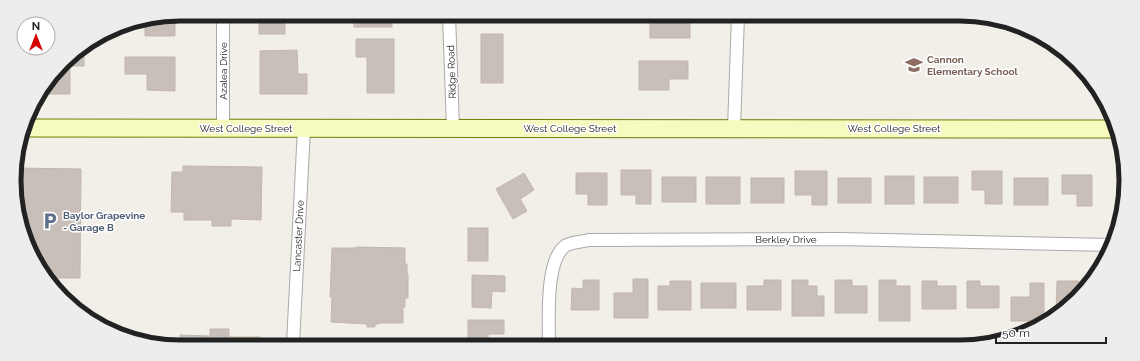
<svg xmlns="http://www.w3.org/2000/svg" width="1140" height="361" font-family="Raleway,sans-serif">
<rect width="100%" height="100%" fill="#f2efe9"/>
<g fill="#c7bfb8" stroke="#c4b6ab">
<rect x="259" y="14" width="26" height="20"/>
<path d="M 175,15 L 175,36 L 145,36 L 145,21 Z"/>
<rect x="354" y="15" width="38" height="12"/>
<path d="M 480,15 L 505,15 L 506,17 L 480,18 Z"/>
<rect x="650" y="16" width="40" height="22"/>
<rect x="481" y="34" width="22" height="49"/>
<path d="M 356,39 L 394,39 L 394,93 L 367,93 L 367,57 L 356,57 Z"/>
<path d="M 84,47 L 84,66 L 70,66 L 70,94 L 42,94 L 71,55 Z"/>
<path d="M 297,50 L 298,74 L 307,74 L 307,94 L 260,94 L 260,51 Z"/>
<path d="M 125,57 L 175,57 L 175,91 L 147,90 L 147,74 L 125,74 Z"/>
<path d="M 639,61 L 688,61 L 688,79 L 669,79 L 669,90 L 639,90 Z"/>
<path d="M 183,166 L 262,167 L 261,220 L 231,219 L 231,226 L 212,226 L 212,220 L 184,220 L 184,212 L 171,212 L 172,172 L 183,172 Z"/>
<path d="M 16,168 L 81,169 L 80,278 L 46,278 L 20,223 Z"/>
<path d="M 621,170 L 651,170 L 651,204 L 636,204 L 636,195 L 621,195 Z"/>
<path d="M 795,171 L 827,171 L 827,205 L 812,205 L 812,195 L 795,195 Z"/>
<path d="M 972,171 L 1002,171 L 1002,204 L 985,204 L 985,190 L 972,190 Z"/>
<path d="M 524,173 L 534,190 L 520,199 L 527,211 L 513,219 L 496,189 Z"/>
<path d="M 576,173 L 607,173 L 607,205 L 588,205 L 588,194 L 576,194 Z"/>
<path d="M 1062,175 L 1092,175 L 1092,206 L 1077,206 L 1077,194 L 1062,194 Z"/>
<rect x="885" y="176" width="29" height="28"/>
<rect x="662" y="177" width="34" height="25"/>
<rect x="706" y="177" width="34" height="27"/>
<rect x="924" y="177" width="34" height="26"/>
<rect x="751" y="178" width="33" height="25"/>
<rect x="838" y="178" width="33" height="25"/>
<rect x="1014" y="178" width="34" height="27"/>
<rect x="468" y="228" width="20" height="33"/>
<path d="M 356,247 L 405,248 L 405,264 L 407,264 L 407,274 L 408,274 L 408,298 L 405,298 L 405,307 L 403,307 L 403,323 L 379,323 L 379,324 L 375,324 L 375,327 L 367,327 L 367,324 L 331,322 L 332,297 L 330,297 L 332,248 L 356,248 Z"/>
<path d="M 472,275 L 505,276 L 505,292 L 492,291 L 491,308 L 472,307 Z"/>
<path d="M 633,279 L 648,279 L 648,318 L 614,318 L 614,293 L 633,293 Z"/>
<path d="M 583,280 L 599,280 L 599,310 L 571,310 L 572,288 L 583,289 Z"/>
<path d="M 764,280 L 781,280 L 781,310 L 747,310 L 747,286 L 764,286 Z"/>
<path d="M 792,280 L 808,280 L 808,286 L 817,286 L 817,296 L 824,296 L 824,316 L 792,316 Z"/>
<path d="M 835,280 L 852,280 L 852,286 L 867,286 L 867,313 L 835,313 Z"/>
<path d="M 879,280 L 896,280 L 896,286 L 910,286 L 910,321 L 879,321 Z"/>
<path d="M 670,281 L 691,281 L 691,310 L 658,310 L 658,286 L 670,286 Z"/>
<path d="M 922,281 L 937,281 L 937,286 L 956,286 L 956,309 L 922,309 Z"/>
<path d="M 967,281 L 980,281 L 980,286 L 999,286 L 999,308 L 967,308 Z"/>
<path d="M 1057,281 L 1079,281 L 1079,292 L 1081,292 L 1069,306 L 1056,314 Z"/>
<rect x="701" y="283" width="35" height="25"/>
<path d="M 1030,283 L 1044,283 L 1044,321 L 1011,321 L 1011,297 L 1030,297 Z"/>
<path d="M 468,320 L 504,320 L 504,334 L 488,334 L 488,344 L 468,344 Z"/>
<path d="M 210,329 L 229,329 L 229,337 L 260,337 L 259,344 L 180,344 L 180,335 L 210,336 Z"/>
</g>
<g fill="none" stroke-linecap="round" stroke-linejoin="round">
<g stroke="#a9a9a9" stroke-width="14">
<g id="street">
<path d="M 449,15 L 453,128"/>
<path d="M 223,128 L 223,14"/>
<path d="M 734,128 L 738,16"/>
<path d="M 293,344 L 304,128"/>
<path d="M 549,345 C 549,321 545,261 565,246 C 571,242 582,242 589,240 L 840,239 L 1111,245"/>
</g>
</g>
<g stroke="#707d05" stroke-width="19">
<path id="secondary" d="M 25,128 L 1115,129"/>
</g>
<use href="#street" stroke="#fff" stroke-width="12"/>
<use href="#secondary" stroke="#f7fabf" stroke-width="17"/>
</g>
<defs>
<g id="school-bare" transform="scale(1.38)"><path d="M0-5L7-2L0 1L-7-2ZM-4 1L0 2.5L4 1V4Q0 6-4 4Z" fill="#8d6e63" stroke="#fff" stroke-width="2.5" paint-order="stroke"/></g>
<g id="parking-bare" transform="scale(1.38)"><path d="M-3.5-5.5H1a3.5 3.5 0 0 1 0 7H-1V5.5H-3.5ZM-1-3.4V-.6H.8a1.4 1.4 0 0 0 0-2.8Z" fill="#5c6f8a" stroke="#fff" stroke-width="2.5" paint-order="stroke"/></g>
</defs>
<g fill-rule="evenodd">
<use href="#school-bare" x="914" y="65"/>
<use href="#parking-bare" x="50" y="221"/>
</g>
<g text-anchor="middle" stroke-width="3" stroke-linejoin="round" paint-order="stroke">
<g font-size="10" font-weight="bold" fill="#785e54" stroke="#fff" text-anchor="start">
<text x="927" y="63">Cannon<tspan x="927" dy="12">Elementary School</tspan></text>
</g>
<g font-size="10" fill="#222" stroke="#fff">
<text transform="translate(223 71) rotate(-90)" y="4">Azalea Drive</text>
<text transform="translate(451 72) rotate(-92)" y="4">Ridge Road</text>
<text x="246" y="132">West College Street</text>
<text x="570" y="132">West College Street</text>
<text x="894" y="132">West College Street</text>
<text transform="translate(298 236) rotate(-87)" y="4">Lancaster Drive</text>
<text x="786" y="243">Berkley Drive</text>
</g>
<g font-size="10" font-weight="bold" fill="#4e5e75" stroke="#fff" text-anchor="start">
<text x="63" y="219">Baylor Grapevine<tspan x="63" dy="12">- Garage B</tspan></text>
</g>
</g>
<path d="M0 0H1140V361H0ZM180 21H960A159 159 0 0 1 1119 180V181A159 159 0 0 1 960 340H180A159 159 0 0 1 21 181V180A159 159 0 0 1 180 21Z" fill="#ededed" fill-rule="evenodd"/>
<path fill="none" stroke="#222" stroke-width="5" d="M180 21H960A159 159 0 0 1 1119 180V181A159 159 0 0 1 960 340H180A159 159 0 0 1 21 181V180A159 159 0 0 1 180 21Z"/>
<g transform="translate(36 36)"><circle r="19" fill="#ffffff" stroke="#a7a7a7"/>
<path d="M0-3L7 15L0 10L-7 15Z" fill="#d40000"/>
<text y="-6" font-size="11" font-weight="bold" text-anchor="middle" fill="#222222">N</text>
</g>
<path d="M996 337v6h110v-6" fill="none" stroke="#222222" stroke-width="2"/>
<text x="1002" y="337" font-size="12" fill="#222222" stroke="#ffffff" stroke-width="3" paint-order="stroke">50 m</text>
</svg>
